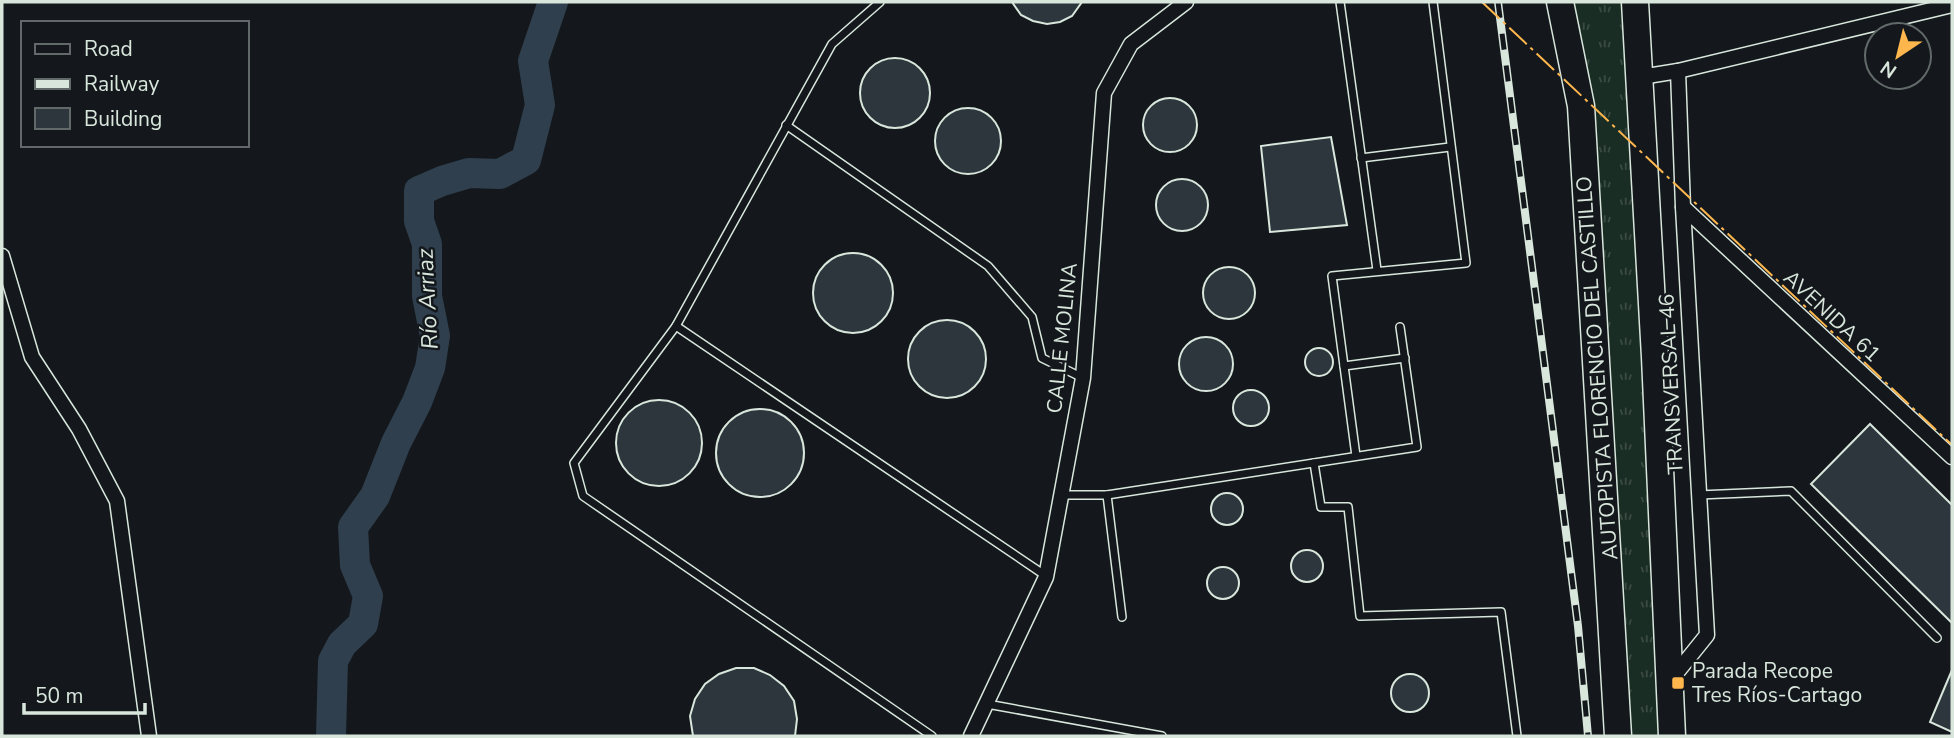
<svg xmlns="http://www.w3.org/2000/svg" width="1954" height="738" font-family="'Nunito Sans',sans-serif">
<defs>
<pattern id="grass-tufts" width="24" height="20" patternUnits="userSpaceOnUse" patternTransform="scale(1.75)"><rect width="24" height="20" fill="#1a2d24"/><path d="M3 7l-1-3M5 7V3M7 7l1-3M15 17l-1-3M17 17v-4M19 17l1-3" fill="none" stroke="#3b4b43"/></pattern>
</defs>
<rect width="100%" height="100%" fill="#14181c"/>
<path fill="url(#grass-tufts)" stroke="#939e99" stroke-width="2" d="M 1560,2 L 1631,2 L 1669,736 L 1618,736 Z"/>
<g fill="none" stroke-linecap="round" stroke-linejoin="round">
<path stroke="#2f3f4d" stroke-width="30" d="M 331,736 L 333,661 L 342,644 L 363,624 L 368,596 L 355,565 L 353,527 L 375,496 L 396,443 L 417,402 L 430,368 L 435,336 L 427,296 L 427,244 L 419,221 L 419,191 L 442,181 L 469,173 L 500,174 L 526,160 L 540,105 L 533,61 L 553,2"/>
</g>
<g fill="#2c363c" stroke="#d8e6dc" stroke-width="2">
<path d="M 1012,2 L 1082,2 L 1072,16 L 1060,22 L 1047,24 L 1033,21 L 1021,15 Z"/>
<circle cx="895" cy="93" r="35"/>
<circle cx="1170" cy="125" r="27"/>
<circle cx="968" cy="141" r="33"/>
<path d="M 1331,137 L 1347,225 L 1270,232 L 1261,146 Z"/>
<circle cx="1182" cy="205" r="26"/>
<circle cx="853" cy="293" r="40"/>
<circle cx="1229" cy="293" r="26"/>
<circle cx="947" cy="359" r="39"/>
<circle cx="1206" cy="364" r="27"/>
<circle cx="1319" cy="362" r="14"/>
<circle cx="1251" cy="408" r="18"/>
<circle cx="659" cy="443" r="43"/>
<circle cx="760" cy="453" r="44"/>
<path d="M 1870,424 L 1952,505 L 1952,623 L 1811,484 Z"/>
<circle cx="1227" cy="509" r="16"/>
<circle cx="1307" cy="566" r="16"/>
<circle cx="1223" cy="583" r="16"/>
<path d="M 736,668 L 754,668 L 770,675 L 784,686 L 794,701 L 797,719 L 795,736 L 693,736 L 690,716 L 695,699 L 705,684 L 719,674 Z"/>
<path d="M 1952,670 L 1952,732 L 1930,722 Z"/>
<circle cx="1410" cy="693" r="19"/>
</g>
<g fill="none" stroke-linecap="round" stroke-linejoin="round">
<g stroke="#d8e6dc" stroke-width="10">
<g id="lane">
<path d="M 880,2 L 832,44 L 676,326 L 574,463 L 583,496 L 932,736"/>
<path d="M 1340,2 L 1377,270"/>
<path d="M 786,125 L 988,266 L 1032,317 L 1042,358 L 1083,378"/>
<path d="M 1361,158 L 1450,147"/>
<path d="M 676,326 L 1046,576"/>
<path d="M 1344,366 L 1405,358"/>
<path d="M 1356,456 L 1332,276 L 1466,263 L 1433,2"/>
<path d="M 1314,463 L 1321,507 L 1348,507 L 1360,616 L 1501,612 L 1517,736"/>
<path d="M 1062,495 L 1107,495 L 1417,447 L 1400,327"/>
<path d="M 1107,495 L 1122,617"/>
<path d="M 1699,495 L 1791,491 L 1937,638"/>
<path d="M 987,704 L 1162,736"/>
</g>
</g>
<g stroke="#d8e6dc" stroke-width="17">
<g id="street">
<path d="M 1641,77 L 1678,71 L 1952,5"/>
<path d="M 1683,207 L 1952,457"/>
<path d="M 2,256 L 32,357 L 79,429 L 117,501 L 149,736"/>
<path d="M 1670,681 L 1707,635 L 1683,207 L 1678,71"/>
<path d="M 971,736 L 1046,577 L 1083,378 L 1104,93 L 1131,44 L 1186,2"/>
</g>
</g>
<g stroke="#d8e6dc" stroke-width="29">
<g id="highway">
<path d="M 1560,2 L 1581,106 L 1618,736"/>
<path d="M 1635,2 L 1655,357 L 1672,736"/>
</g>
</g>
<use href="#lane" stroke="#14181c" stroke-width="7"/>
<use href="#street" stroke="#14181c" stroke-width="14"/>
<use href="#highway" stroke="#14181c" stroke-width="26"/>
<g stroke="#d8e6dc" stroke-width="8">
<path id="rail" d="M 1498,2 L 1578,626 L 1588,736"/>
</g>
<use href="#rail" stroke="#14181c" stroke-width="5" stroke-dasharray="16" stroke-linecap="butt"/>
<path stroke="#ffb74d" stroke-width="2" stroke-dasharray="24 5 3.5 5" stroke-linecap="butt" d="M 1482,2 L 1952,445"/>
</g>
<rect fill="#ffb74d" stroke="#14181c" stroke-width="2.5" x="1671" y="676" width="14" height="14" rx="3.5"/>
<g text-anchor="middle" stroke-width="5" stroke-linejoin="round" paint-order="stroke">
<g font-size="21" fill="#d8e6dc" stroke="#14181c">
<text transform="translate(1832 316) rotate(43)" y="7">AVENIDA 61</text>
<text transform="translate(1062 338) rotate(-84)" y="7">CALLE MOLINA</text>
<text transform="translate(1597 368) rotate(-94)" y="7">AUTOPISTA FLORENCIO DEL CASTILLO</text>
<text transform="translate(1671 384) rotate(-93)" y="7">TRANSVERSAL 46</text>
</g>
<g font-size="21" fill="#d8e6dc" stroke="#14181c" text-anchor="start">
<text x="1692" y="678">Parada Recope<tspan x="1692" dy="24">Tres Ríos-Cartago</tspan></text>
</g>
<g font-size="23" font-style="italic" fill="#d8e6dc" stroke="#14181c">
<text transform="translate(427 299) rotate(-93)" y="8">Río Arriaz</text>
</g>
</g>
<rect width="1954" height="738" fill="none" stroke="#d8e6dc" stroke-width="7"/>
<rect x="21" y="21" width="228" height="126" fill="#14181c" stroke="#626a69" stroke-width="2"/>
<rect x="35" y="44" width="35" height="10" fill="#14181c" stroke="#626a69" stroke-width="2"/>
<text x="84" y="56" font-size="21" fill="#d8e6dc">Road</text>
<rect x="35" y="79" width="35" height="10" fill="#d8e6dc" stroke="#626a69" stroke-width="2"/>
<text x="84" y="91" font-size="21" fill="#d8e6dc">Railway</text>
<rect x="35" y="108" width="35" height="21" fill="#2c363c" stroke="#626a69" stroke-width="2"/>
<text x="84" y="126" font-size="21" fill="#d8e6dc">Building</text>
<g transform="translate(1898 56) rotate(215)"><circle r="33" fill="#14181c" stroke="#626a69" stroke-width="2"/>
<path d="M0-5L12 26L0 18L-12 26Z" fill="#ffb74d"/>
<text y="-10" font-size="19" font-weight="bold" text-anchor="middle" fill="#d8e6dc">N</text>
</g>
<path d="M24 703v10h121v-10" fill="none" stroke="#d8e6dc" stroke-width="3.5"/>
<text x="35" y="703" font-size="21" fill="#d8e6dc" stroke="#14181c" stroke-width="5" paint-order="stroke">50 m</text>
</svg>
